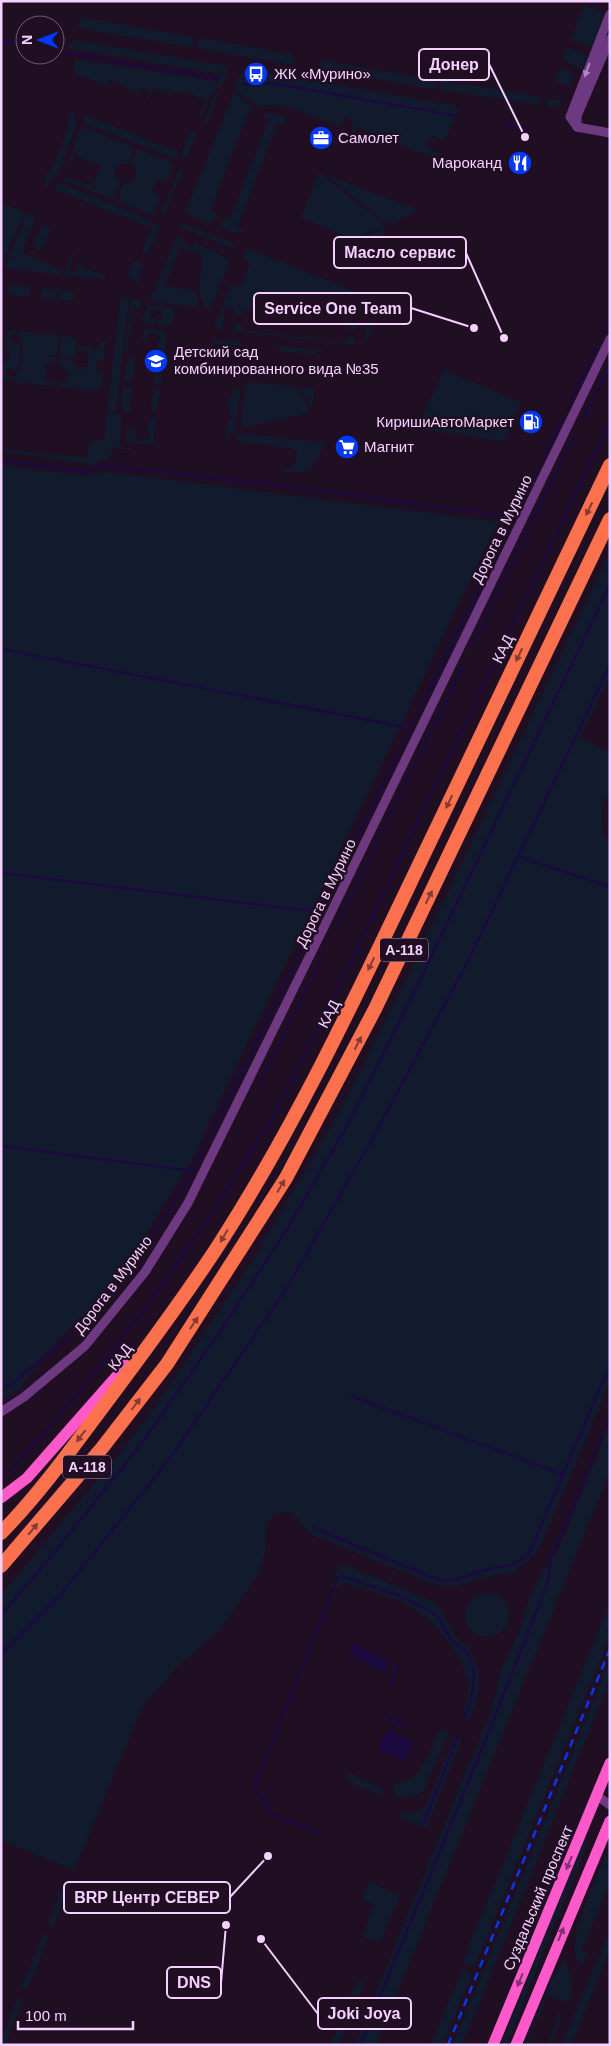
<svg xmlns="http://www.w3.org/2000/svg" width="611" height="2046" font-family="Helvetica,sans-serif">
<rect width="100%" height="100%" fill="#200e23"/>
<g fill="#111b2d">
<path d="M 584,5 L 602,12 L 604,15 L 593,45 L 589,47 L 570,40 Z"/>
<path d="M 80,17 L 193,37 L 191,47 L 78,28 Z"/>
<path d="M 199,38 L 295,55 L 292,65 L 197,48 Z"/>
<path d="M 73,40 L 226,66 L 228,70 L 223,84 L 211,94 L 200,121 L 199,120 L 206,100 L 182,91 L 181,94 L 174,92 L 172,96 L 154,88 L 148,100 L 146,98 L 149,90 L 143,88 L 137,98 L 137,92 L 108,80 L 106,85 L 104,85 L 74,73 L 75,59 L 219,82 L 221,74 L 67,48 Z"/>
<path d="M 568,47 L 587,55 L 583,69 L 562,60 Z"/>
<path d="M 321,60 L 435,80 L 434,89 L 323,70 L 319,66 Z"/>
<path d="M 560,68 L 574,74 L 570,85 L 567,86 L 555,82 Z"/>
<path d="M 242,69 L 249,70 L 249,75 L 260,76 L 261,72 L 457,106 L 458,111 L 445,141 L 431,135 L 427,147 L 440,152 L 437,160 L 357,127 L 354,132 L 352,132 L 352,125 L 354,121 L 345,117 L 343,123 L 338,127 C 321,120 274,97 259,108 L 235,89 Z"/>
<path d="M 441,80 L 542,97 L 539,104 L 439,90 Z"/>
<path d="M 220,90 L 208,121 L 204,122 L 214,95 Z"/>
<path d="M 234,92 L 253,109 L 254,113 L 249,111 L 210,211 L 216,214 L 213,222 L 205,222 L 188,215 L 186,210 Z"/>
<path d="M 548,98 L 560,100 L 562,106 L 557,107 L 545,105 Z"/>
<path d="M 75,110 L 77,110 L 75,115 L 77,123 L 67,149 L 61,146 L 69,124 L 67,122 L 71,113 L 73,113 Z"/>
<path d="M 265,113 L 285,116 L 287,119 L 285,125 L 278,123 L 237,227 L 243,231 L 239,234 L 222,228 L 221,223 L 224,218 L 230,219 L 269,119 L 262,116 Z"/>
<path d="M 83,114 L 179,152 L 176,159 L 84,123 Z"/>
<path d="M 82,128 L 84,130 L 86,128 L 135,148 L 131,150 L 133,152 L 129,163 L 120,164 L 116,169 L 115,176 L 121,183 L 116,194 L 114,195 L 116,197 L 114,200 L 65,180 L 67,177 L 96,188 L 96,186 L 93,185 L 101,166 L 76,155 L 76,153 L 74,152 L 63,177 L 79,130 Z"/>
<path d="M 191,131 L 197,133 L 186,159 L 180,157 Z"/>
<path d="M 60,148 L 67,151 L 56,177 L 49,182 L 47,187 L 44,186 L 46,182 L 44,181 L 48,171 L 50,172 Z"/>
<path d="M 137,149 L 174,163 L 166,182 L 157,180 L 152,192 L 160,195 L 153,215 L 117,201 L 121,196 L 119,195 L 123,184 L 132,182 C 138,177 138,169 131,164 L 136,153 L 138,152 L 136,151 Z"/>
<path d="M 183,169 L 164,216 L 162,212 L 179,170 Z"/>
<path d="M 319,172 L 386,226 L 352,239 L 301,218 Z"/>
<path d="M 324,173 L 418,210 L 419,210 L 389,225 Z"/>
<path d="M 60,183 L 152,221 L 149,227 L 53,189 Z"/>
<path d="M 1,203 L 24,212 L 1,268 Z"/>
<path d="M 27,213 L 36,217 L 22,253 L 63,270 L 62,275 L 5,268 Z"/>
<path d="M 153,223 L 160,226 L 148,254 L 142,252 Z"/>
<path d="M 182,223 L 233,243 L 234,247 L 232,248 L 182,228 L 180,226 Z"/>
<path d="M 45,225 L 49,227 L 50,231 L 43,248 L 37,250 L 33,245 L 41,227 Z"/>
<path d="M 383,229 L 385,231 L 378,250 L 355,240 Z"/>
<path d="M 177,237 L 184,239 L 183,242 L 193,247 L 195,243 L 227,258 L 228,266 L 210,310 L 204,307 L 199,291 L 203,255 L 180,247 L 165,285 L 155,288 Z"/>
<path d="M 247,249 L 356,292 L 359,323 L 357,329 L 348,329 L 349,322 L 243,309 L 242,315 L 235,315 L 235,309 L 227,309 L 223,304 L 231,284 L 240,287 L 250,263 L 242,259 Z"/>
<path d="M 72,253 L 74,254 L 68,271 L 76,272 L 82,257 L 84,257 L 80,267 L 105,276 L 105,280 L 64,275 Z"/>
<path d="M 137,261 L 144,264 L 137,284 L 131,277 L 127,277 L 133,262 Z"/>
<path d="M 8,285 L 30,287 L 29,297 L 7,294 Z"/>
<path d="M 166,286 L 195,291 L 199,307 L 149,301 L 154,290 Z"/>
<path d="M 42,288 L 58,290 L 57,300 L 41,298 Z"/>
<path d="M 60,290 L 74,292 L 73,301 L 60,300 Z"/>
<path d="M 358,293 L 381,304 L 366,343 L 366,326 L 361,324 Z"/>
<path d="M 121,297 L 129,298 L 116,411 L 107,410 Z"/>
<path d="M 131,298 L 136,299 L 142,303 L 139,308 L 132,308 L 132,314 L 137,316 L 131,317 L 130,324 L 133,325 L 129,335 L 127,352 L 125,352 Z"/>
<path d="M 148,305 L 175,308 L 173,320 L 169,326 L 157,325 L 158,320 L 162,320 L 163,311 L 152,310 L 151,318 L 155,319 L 155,324 L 143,322 L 142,319 Z"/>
<path d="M 222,306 L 225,311 L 223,330 L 214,327 Z"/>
<path d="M 234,323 L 241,324 L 241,330 L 346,342 L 347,336 L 354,337 L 355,345 L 233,331 Z"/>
<path d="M 143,328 L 165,332 L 166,336 L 164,358 L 158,355 L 157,346 L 160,335 L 148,333 L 147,341 L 142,340 Z"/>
<path d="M 8,330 L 15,331 L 17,334 L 12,335 L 10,340 L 15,345 L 20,342 L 20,357 L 16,372 L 11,367 L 6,371 L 7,376 L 13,377 L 10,381 L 3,381 L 2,379 L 3,361 L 9,361 L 10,349 L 5,348 Z"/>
<path d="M 18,331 L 34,333 L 34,337 L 36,337 L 36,333 L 59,335 L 57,356 L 45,355 L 57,358 L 56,363 L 44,362 L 46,364 L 44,381 L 55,382 L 54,386 L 31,384 L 31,380 L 29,380 L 28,384 L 12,382 C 23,366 26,349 18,331 Z"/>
<path d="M 61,336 L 76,337 L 75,358 L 59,356 Z"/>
<path d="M 92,339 L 93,351 L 99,351 L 100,343 L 106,340 L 104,360 L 97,359 L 96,372 L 103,373 L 101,390 L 80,389 L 80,384 L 78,389 L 57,387 L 57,382 L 67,383 L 68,375 L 71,374 L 59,365 L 59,358 L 74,360 L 74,367 L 79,367 L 79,374 L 81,374 L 81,367 L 88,367 L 89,351 L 77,350 L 77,346 L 90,347 Z"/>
<path d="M 214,339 L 242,342 L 241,346 L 212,344 Z"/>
<path d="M 272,345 L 325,351 L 325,353 L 316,352 L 316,355 L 278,351 L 279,348 Z"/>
<path d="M 130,357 L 135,358 L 133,382 L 124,381 L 127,360 Z"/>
<path d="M 161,360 L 163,360 L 161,385 L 155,383 L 154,373 L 156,364 L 160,363 Z"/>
<path d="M 444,369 L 521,403 L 504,441 L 417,429 Z"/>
<path d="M 249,382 L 296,387 L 311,412 L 242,428 L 241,424 L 245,385 Z"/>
<path d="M 123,387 L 132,388 L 130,413 L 123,412 L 121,409 Z"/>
<path d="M 158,387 L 160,387 L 157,412 L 152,410 L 151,401 L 154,391 L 157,390 Z"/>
<path d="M 299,387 L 314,388 L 313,409 L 312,409 Z"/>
<path d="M 232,389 L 240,390 L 236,418 L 229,417 L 230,406 L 228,406 L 229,399 L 232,396 Z"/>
<path d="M 107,412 L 118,413 L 122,419 L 119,446 L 132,448 L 131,450 L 112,448 L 110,461 L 103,459 L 93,465 L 1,451 L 1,449 L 87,458 L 89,444 L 92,440 L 104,440 Z"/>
<path d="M 155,414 L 157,415 L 153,443 L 148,445 L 126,441 L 126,429 L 136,430 L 135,439 L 148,440 L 149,433 L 147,429 L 151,419 L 154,418 Z"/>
<path d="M 229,419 L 236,420 L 235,432 L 231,431 L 230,438 L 224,439 Z"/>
<path d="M 237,433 L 325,443 C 314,469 311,475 282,471 L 282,468 L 290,469 L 291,465 L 295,465 L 297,451 L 293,450 L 293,448 L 236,441 Z"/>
<path d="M 1,465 L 84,476 L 107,472 L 498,522 L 190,1163 L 116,1282 L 55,1343 L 20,1389 L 1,1400 Z"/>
<path d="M 610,552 L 610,677 L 580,738 L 610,752 L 610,793 C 598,806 600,832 610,846 L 610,1381 L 540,1548 L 527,1562 L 514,1572 L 483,1578 L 456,1587 L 441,1587 L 312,1535 L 291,1512 L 279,1513 L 274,1515 L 267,1524 L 265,1535 L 266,1548 L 258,1575 L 219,1631 L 178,1666 L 143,1706 L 74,1870 L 1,1840 L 1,1594 L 121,1452 L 169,1387 L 256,1255 L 341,1109 L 411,969 Z"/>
<path d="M 610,1424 L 610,1471 L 376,2045 L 355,2045 L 492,1708 L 502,1667 L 520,1629 L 530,1596 L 544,1568 L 557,1553 Z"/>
<path d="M 344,1564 L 436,1603 C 444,1613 447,1624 454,1634 C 459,1640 466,1644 470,1650 C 483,1667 481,1700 470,1718 L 468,1719 L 464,1715 C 464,1705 469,1696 468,1685 C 465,1659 438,1624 416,1610 C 396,1597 370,1591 347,1583 L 341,1584 L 337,1588 L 331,1587 L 339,1566 Z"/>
<circle cx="487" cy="1615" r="22"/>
<path d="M 610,1603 L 610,1636 L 477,1961 L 470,1967 L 464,1965 L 463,1961 Z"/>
<path d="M 610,1660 L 610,1680 L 557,1810 L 552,1809 L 550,1807 L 556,1793 Z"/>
<path d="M 443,1729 L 448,1734 L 423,1791 C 414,1798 406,1799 395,1796 L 393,1792 L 395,1783 C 423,1780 429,1754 438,1732 Z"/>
<path d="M 456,1736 L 460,1740 L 459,1745 L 427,1827 L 424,1828 L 401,1819 L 400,1815 L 421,1810 L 426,1806 L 454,1738 Z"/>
<path d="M 349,1772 L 380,1788 L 384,1793 L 382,1795 L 353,1785 L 348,1780 Z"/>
<path d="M 549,1811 L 557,1811 L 462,2045 L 453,2045 Z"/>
<path d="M 583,1842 L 588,1844 L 506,2045 L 501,2045 Z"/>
<path d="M 610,1846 L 610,1883 L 582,1950 L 588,1953 L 584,1962 L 580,1964 C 561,1946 601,1868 610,1846 Z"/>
<path d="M 66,1879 L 71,1881 L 53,1927 L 47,1925 Z"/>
<path d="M 369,1881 L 398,1895 L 399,1899 L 382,1938 L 378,1941 L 365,1938 L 363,1935 L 373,1905 L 362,1899 Z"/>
<path d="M 610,1929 L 610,1949 L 571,2045 L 562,2045 Z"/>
<path d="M 44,1934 L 49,1936 L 27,1990 L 21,1988 Z"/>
<path d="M 564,1959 C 570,1972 579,1993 564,2002 L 547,1996 L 527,2045 L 525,2045 L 551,1981 Z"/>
<path d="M 463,1969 L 470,1972 L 471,1976 L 443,2045 L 430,2045 Z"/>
<path d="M 359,1980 L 362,1981 L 363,1986 L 339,2045 L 331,2045 L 353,1989 Z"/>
<path d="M 18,1998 L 23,2000 L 5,2045 L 1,2045 L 1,2039 Z"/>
<path d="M 559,2013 L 562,2015 L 550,2045 L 547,2045 Z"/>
</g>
<g fill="#1b0a40">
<path d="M 353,1644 L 358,1645 L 389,1662 L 385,1671 L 378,1670 L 351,1654 L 350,1648 Z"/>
<path d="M 386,1730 L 410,1740 L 412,1744 L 406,1759 L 402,1759 L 378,1750 Z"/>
</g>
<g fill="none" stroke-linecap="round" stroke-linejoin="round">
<g stroke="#1b0a40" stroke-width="2.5">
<path d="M 1,41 L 25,45"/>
<path d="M 66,53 L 219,79"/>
<path d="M 243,84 L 270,83 L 458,116"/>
<path d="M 504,125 L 526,129"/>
<path d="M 605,141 L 610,142"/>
<path d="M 602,335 L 607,324"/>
<path d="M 569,404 L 595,350"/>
<path d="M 584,418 L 610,364"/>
<path d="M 543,458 L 562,418"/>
<path d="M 1,460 L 85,472 L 100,465 C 210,478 320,488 429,506 C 457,511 485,510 512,519"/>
<path d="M 472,647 L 574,437"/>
<path d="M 1,649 L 410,728"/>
<path d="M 519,857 L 610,887"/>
<path d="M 1,873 L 320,912"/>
<path d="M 316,920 L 537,471"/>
<path d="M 336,927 L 464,664"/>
<path d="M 260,1085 L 322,957"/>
<path d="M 1,1146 L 193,1171"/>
<path d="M 1,1390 L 17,1380 L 99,1311 L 136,1264 L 193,1171 L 309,935"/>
<path d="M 351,1396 L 562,1474"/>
<path d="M 1,1480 L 73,1400 L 149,1304 L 208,1219 L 271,1121 L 355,953 L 610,422"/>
<path d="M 314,1528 L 439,1580 L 452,1581 L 481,1571 L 515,1564 L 529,1553 L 610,1365"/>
<path d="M 1,1615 L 45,1564 L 141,1444 L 219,1333 L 287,1229 L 349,1122 L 397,1027 L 610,585"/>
<path d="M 1,1654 L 60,1595 L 168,1461 L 287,1288 L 375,1134 L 466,965 L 610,665"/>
<path d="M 391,1687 L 398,1665"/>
<path d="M 381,1714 L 410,1726"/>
<path d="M 392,1732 L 397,1722"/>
<path d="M 423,1825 L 457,1738"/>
<path d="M 321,1833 L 275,1816 L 254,1788 L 339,1575 C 363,1584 422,1601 438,1617 C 443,1623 445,1631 450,1637 C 454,1644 461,1647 466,1653 C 481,1668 471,1702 464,1719"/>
<path d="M 360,2045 L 486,1739 L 548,1582 L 551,1559 L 610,1416"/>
</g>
<g stroke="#6d3a81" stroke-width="9">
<path d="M 577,127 L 570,117 L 610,14"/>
<path d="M 577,127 L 577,116 L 610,39"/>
<path d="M 577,127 L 610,133"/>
<path d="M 1,1412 L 24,1397 L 85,1346 L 145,1272 L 188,1203 L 322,931 L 610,339"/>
<path d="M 596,1795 L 610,1805"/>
</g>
<g stroke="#fd59ca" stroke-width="11">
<path d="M 1,1498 L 27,1478 L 130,1361"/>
<path d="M 493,2045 L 610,1763"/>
<path d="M 516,2045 L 610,1821"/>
</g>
<g stroke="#fc714d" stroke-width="14">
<path d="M 1,1533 C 44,1489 80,1437 117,1388 C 152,1341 186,1295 218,1246 C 304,1113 370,966 439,823 C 496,704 553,584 610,465"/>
<path d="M 1,1566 L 102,1448 L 167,1364 L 286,1178 L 375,1009 L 610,519"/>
</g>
<path stroke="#0438f7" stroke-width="2.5" stroke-dasharray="8 6" stroke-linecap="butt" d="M 448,2045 L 610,1649"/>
</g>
<defs><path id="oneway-solid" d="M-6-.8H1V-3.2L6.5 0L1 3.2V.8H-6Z" transform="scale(1.25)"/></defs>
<use fill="#b186c0" href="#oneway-solid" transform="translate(587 70) rotate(110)"/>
<g fill="#833b36">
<use href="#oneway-solid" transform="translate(589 509) rotate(116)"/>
<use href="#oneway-solid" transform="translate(519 655) rotate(115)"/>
<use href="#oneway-solid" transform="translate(449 802) rotate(115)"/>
<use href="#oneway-solid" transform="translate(429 897) rotate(-64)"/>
<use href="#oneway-solid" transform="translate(371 964) rotate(115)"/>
<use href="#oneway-solid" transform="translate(358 1043) rotate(-63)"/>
<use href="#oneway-solid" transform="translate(281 1186) rotate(-59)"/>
<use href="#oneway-solid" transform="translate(224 1236) rotate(121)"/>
<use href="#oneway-solid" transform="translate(194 1323) rotate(-56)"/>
<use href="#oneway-solid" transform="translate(136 1404) rotate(-53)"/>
<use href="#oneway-solid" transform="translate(81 1436) rotate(128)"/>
<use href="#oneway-solid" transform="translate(33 1529) rotate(-50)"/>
</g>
<g fill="#83306e">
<use href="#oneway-solid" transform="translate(569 1863) rotate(113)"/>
<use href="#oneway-solid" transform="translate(561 1934) rotate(-67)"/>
<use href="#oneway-solid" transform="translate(520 1980) rotate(112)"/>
</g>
<defs>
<g id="bus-disc" transform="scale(1.25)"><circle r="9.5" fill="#0438f7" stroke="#200e23"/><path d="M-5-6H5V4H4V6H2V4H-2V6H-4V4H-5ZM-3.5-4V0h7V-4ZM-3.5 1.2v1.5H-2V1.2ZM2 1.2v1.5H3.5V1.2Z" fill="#fff"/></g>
<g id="office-disc" transform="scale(1.25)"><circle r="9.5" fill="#0438f7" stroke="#200e23"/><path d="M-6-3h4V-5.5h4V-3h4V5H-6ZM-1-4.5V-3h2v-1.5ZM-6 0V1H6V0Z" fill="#fff"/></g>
<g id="restaurant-disc" transform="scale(1.25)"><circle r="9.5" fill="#0438f7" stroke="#200e23"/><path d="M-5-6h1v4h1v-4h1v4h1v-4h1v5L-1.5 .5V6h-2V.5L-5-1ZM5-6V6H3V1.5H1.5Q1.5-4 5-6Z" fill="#fff"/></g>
<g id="school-disc" transform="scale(1.25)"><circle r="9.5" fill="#0438f7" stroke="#200e23"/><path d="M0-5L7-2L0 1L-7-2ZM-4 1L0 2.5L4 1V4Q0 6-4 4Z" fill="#fff"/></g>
<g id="fuel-disc" transform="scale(1.25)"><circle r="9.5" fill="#0438f7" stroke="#200e23"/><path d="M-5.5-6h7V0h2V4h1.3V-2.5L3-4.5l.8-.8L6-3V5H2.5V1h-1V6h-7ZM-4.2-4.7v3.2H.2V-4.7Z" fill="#fff"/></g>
<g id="supermarket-disc" transform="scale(1.25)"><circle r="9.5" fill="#0438f7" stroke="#200e23"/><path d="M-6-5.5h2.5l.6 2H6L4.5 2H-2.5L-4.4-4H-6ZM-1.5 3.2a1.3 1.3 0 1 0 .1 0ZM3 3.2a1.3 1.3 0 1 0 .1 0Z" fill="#fff"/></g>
</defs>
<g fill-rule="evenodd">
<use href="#bus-disc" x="256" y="74"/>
<use href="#office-disc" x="321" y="138"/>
<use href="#restaurant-disc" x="520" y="163"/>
<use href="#school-disc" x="156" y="361"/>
<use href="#fuel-disc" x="531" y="422"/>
<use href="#supermarket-disc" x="347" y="447"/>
</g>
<g text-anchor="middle" stroke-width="4.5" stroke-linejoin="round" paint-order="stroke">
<g fill="#200e23" stroke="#b596bc" stroke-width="1">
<rect x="380" y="938.5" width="48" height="23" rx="4"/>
<rect x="63" y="1455.5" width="48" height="23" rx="4"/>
</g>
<g font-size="14" font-weight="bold" fill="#f5d1fe">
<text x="404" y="955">А-118</text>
<text x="87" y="1472">А-118</text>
</g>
<g font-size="15" fill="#f5d1fe" stroke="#200e23" text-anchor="start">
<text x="274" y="79">ЖК «Мурино»</text>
<text x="338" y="143">Самолет</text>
<text x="502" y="168" text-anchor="end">Мароканд</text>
<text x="174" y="357">Детский сад<tspan x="174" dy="17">комбинированного вида №35</tspan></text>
<text x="514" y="427" text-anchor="end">КиришиАвтоМаркет</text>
<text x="364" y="452">Магнит</text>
</g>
<g font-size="15" fill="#f5d1fe" stroke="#200e23">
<text transform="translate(502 529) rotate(-64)" y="5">Дорога в Мурино</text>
<text transform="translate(503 649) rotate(-64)" y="5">КАД</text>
<text transform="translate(326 893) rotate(-64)" y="5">Дорога в Мурино</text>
<text transform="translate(329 1014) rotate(-63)" y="5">КАД</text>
<text transform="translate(113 1285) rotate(-53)" y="5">Дорога в Мурино</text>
<text transform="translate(120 1357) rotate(-53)" y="5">КАД</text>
<text transform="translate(538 1898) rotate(-67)" y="5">Суздальский проспект</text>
</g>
</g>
<path fill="none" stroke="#f5d1fe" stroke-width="2" d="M525 137L489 64M504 338L466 253M474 328L411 308M268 1856L230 1897M226 1925L221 1983M261 1939L318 2014"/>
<g fill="#f5d1fe" stroke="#200e23" stroke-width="2">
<circle cx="525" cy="137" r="5"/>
<circle cx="504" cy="338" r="5"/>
<circle cx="474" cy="328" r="5"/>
<circle cx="268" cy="1856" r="5"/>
<circle cx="226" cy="1925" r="5"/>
<circle cx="261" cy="1939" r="5"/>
</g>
<g fill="#200e23" stroke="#f5d1fe" stroke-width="2">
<rect x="419" y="49" width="70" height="31" rx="5"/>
<rect x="334" y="237" width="132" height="31" rx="5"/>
<rect x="254" y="293" width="157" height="31" rx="5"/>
<rect x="64" y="1882" width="166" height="31" rx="5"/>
<rect x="167" y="1967" width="54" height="31" rx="5"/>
<rect x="318" y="1998" width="93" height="31" rx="5"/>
</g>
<g font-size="16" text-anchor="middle" font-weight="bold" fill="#f5d1fe">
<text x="454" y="70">Донер</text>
<text x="400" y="258">Масло сервис</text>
<text x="333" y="314">Service One Team</text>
<text x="147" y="1903">BRP Центр СЕВЕР</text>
<text x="194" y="1988">DNS</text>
<text x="364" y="2019">Joki Joya</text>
</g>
<rect width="611" height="2046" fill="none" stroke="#f5d1fe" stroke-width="5"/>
<g transform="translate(40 40) rotate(270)"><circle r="24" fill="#200e23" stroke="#755c7b"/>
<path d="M0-4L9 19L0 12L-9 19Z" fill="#0438f7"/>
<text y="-8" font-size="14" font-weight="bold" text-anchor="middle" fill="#f5d1fe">N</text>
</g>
<path d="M18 2021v8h115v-8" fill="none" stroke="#f5d1fe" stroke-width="2.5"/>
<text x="25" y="2021" font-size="15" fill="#f5d1fe" stroke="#200e23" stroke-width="4" paint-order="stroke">100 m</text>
</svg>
